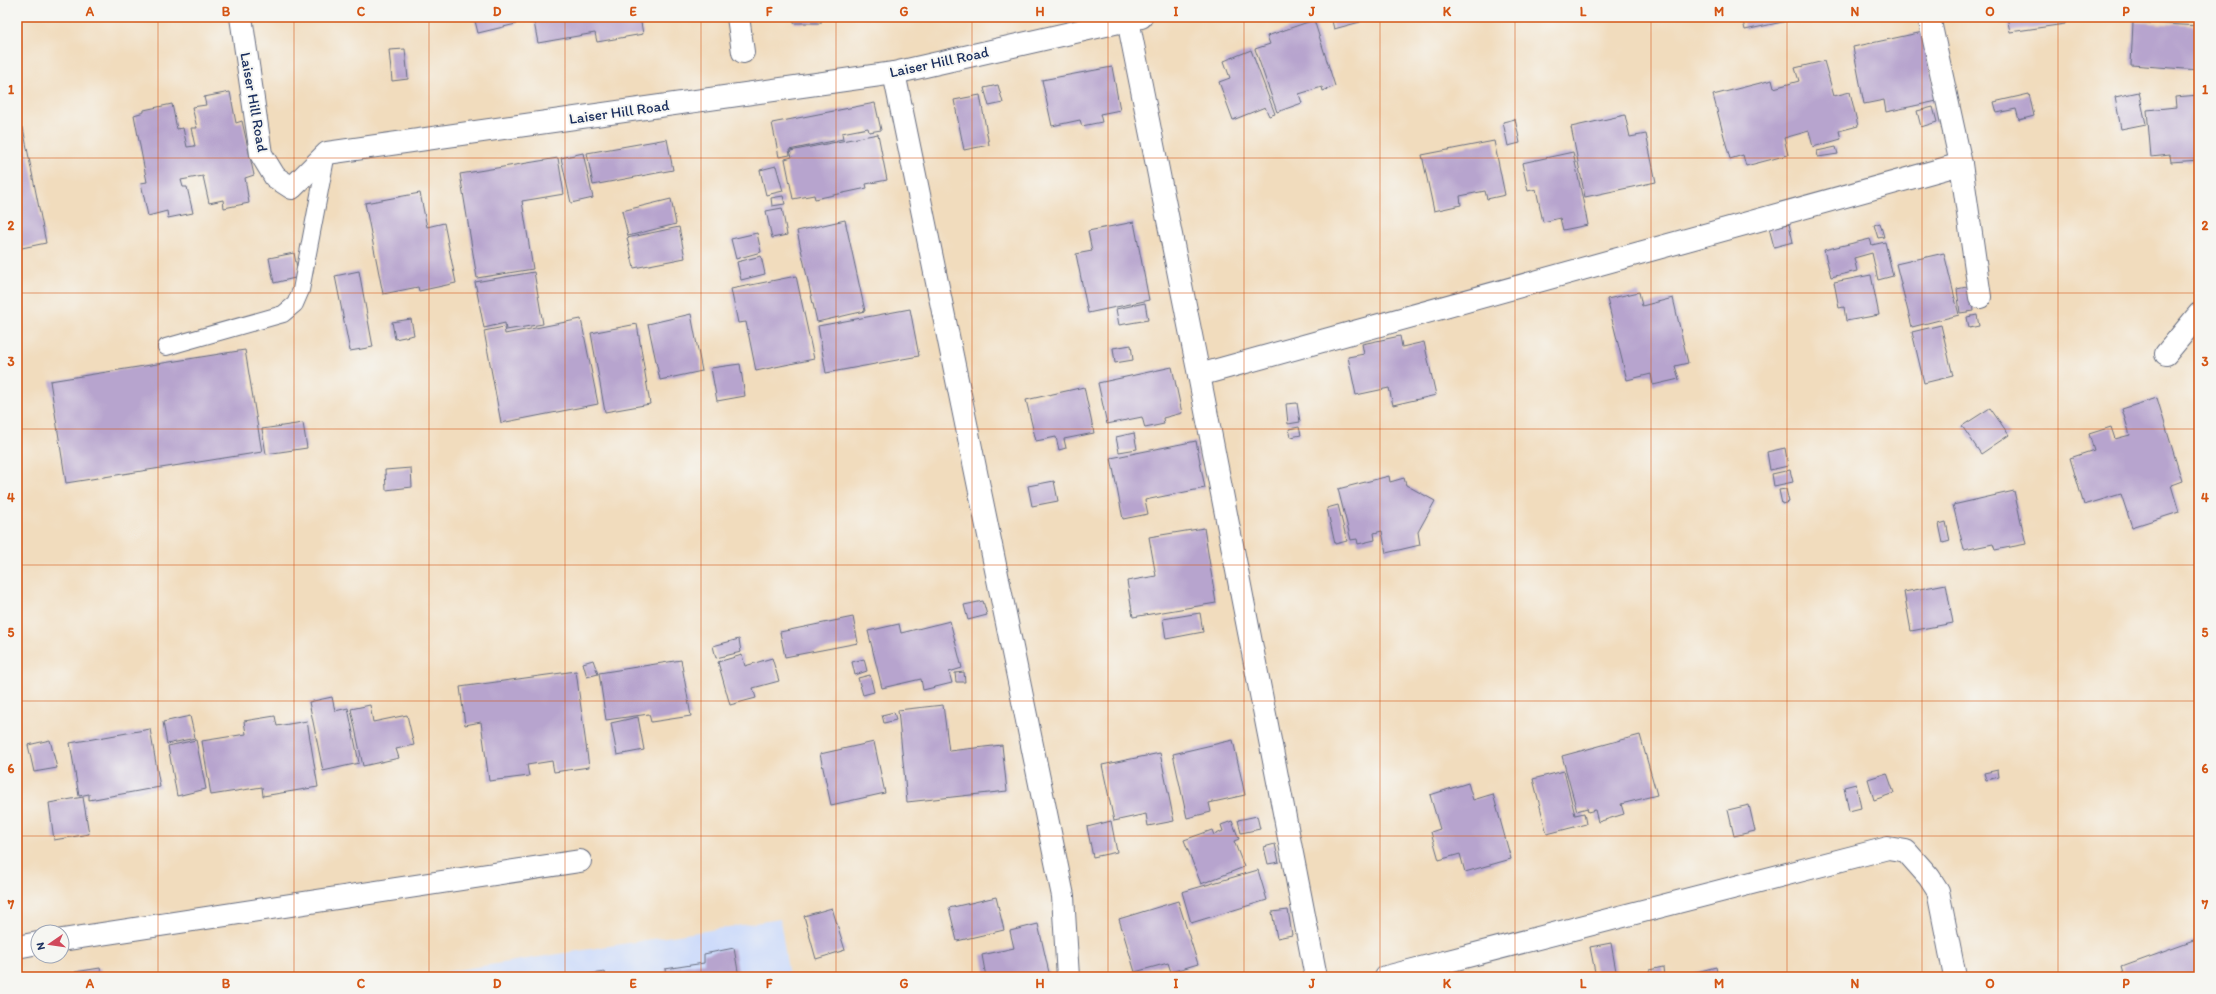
<svg xmlns="http://www.w3.org/2000/svg" width="2216" height="994" font-family="Itim,sans-serif">
<rect width="100%" height="100%" fill="#f6f6f2"/>
<filter id="ink" filterUnits="userSpaceOnUse"><feTurbulence type="fractalNoise" baseFrequency=".025" numOctaves="2"/><feDisplacementMap in="SourceGraphic" scale="8" xChannelSelector="R" yChannelSelector="G"/><feConvolveMatrix kernelMatrix="1 2 1 2 8 2 1 2 1" color-interpolation-filters="sRGB"/></filter>
<filter id="wash" filterUnits="userSpaceOnUse"><feTurbulence type="fractalNoise" baseFrequency=".012" numOctaves="4" result="noise"/><feDisplacementMap in="SourceGraphic" scale="16" xChannelSelector="R" yChannelSelector="G"/><feGaussianBlur stdDeviation="0.9" result="paint"/><feColorMatrix in="noise" values="0 0 0 0 0 0 0 0 0 0 0 0 0 0 0 0 0 1.4 0 .05"/><feComposite in="paint" operator="in"/></filter>
<g filter="url(#wash)">
<rect width="100%" height="100%" fill="#f1dcbd"/>
<path fill="#cddbfa" d="M 780,919 L 789,977 L 413,977 Z"/>
<g id="blocks">
<g fill="#b7a4ce">
<path d="M 474,17 L 514,17 L 516,24 L 478,33 Z"/>
<path d="M 533,17 L 640,17 L 643,34 L 597,42 L 595,33 L 538,43 Z"/>
<rect x="794" y="17" width="27" height="6"/>
<path d="M 1331,17 L 1359,17 L 1360,22 L 1334,29 Z"/>
<path d="M 1742,17 L 1801,17 L 1801,18 L 1745,30 Z"/>
<path d="M 2007,17 L 2065,17 L 2065,24 L 2010,32 Z"/>
<path d="M 1314,20 L 1335,86 L 1323,91 L 1322,87 L 1299,94 L 1302,103 L 1277,112 L 1255,49 L 1270,44 L 1267,36 Z"/>
<path d="M 2133,22 L 2199,26 L 2199,70 L 2131,65 Z"/>
<path d="M 1923,32 L 1937,101 L 1886,112 L 1884,100 L 1864,104 L 1853,47 Z"/>
<path d="M 405,49 L 408,79 L 392,81 L 389,50 Z"/>
<path d="M 1251,50 L 1275,114 L 1269,116 L 1265,107 L 1233,120 L 1219,82 L 1230,78 L 1224,61 Z"/>
<path d="M 1824,61 L 1834,96 L 1850,92 L 1858,126 L 1839,131 L 1841,139 L 1813,147 L 1809,131 L 1784,138 L 1788,155 L 1746,166 L 1743,155 L 1730,159 L 1713,95 L 1772,80 L 1774,88 L 1799,81 L 1795,68 Z"/>
<path d="M 1112,67 L 1120,110 L 1100,114 L 1102,122 L 1082,126 L 1080,120 L 1052,126 L 1042,80 Z"/>
<path d="M 998,85 L 1003,103 L 989,106 L 984,88 Z"/>
<path d="M 230,92 L 236,123 L 242,121 L 254,175 L 245,178 L 249,203 L 224,208 L 223,200 L 209,203 L 203,176 L 181,180 L 183,187 L 187,187 L 193,213 L 168,218 L 167,211 L 148,216 L 141,183 L 147,182 L 134,115 L 144,112 L 144,110 L 172,104 L 177,129 L 183,128 L 187,147 L 195,146 L 191,128 L 197,128 L 192,107 L 206,105 L 204,97 Z"/>
<path d="M 2139,92 L 2146,124 L 2121,129 L 2115,97 Z"/>
<path d="M 2029,94 L 2034,116 L 2019,120 L 2016,109 L 1997,113 L 1994,102 Z"/>
<path d="M 980,95 L 989,145 L 964,150 L 954,100 Z"/>
<path d="M 2199,95 L 2199,160 L 2171,162 L 2170,155 L 2151,157 L 2147,110 L 2176,107 L 2175,97 Z"/>
<path d="M 875,103 L 881,130 L 869,132 L 868,128 L 842,133 L 843,139 L 789,150 L 790,155 L 779,157 L 772,123 Z"/>
<path d="M 1933,107 L 1937,122 L 1921,127 L 1917,111 Z"/>
<path d="M 1625,115 L 1630,137 L 1646,134 L 1656,182 L 1585,197 L 1571,127 Z"/>
<path d="M 1515,119 L 1520,143 L 1508,146 L 1503,122 Z"/>
<path d="M 23,128 L 46,243 L 17,249 L 17,129 Z"/>
<path d="M 878,134 L 887,180 L 866,184 L 867,188 L 815,199 L 814,195 L 793,199 L 785,159 L 792,157 L 790,151 Z"/>
<path d="M 667,139 L 673,170 L 593,185 L 587,153 Z"/>
<path d="M 1494,141 L 1505,195 L 1487,199 L 1485,191 L 1460,196 L 1461,205 L 1434,211 L 1422,155 Z"/>
<path d="M 1836,147 L 1838,154 L 1818,157 L 1817,151 Z"/>
<path d="M 1573,152 L 1588,225 L 1563,230 L 1560,218 L 1543,222 L 1536,189 L 1528,191 L 1522,163 Z"/>
<path d="M 583,153 L 593,198 L 571,203 L 561,158 Z"/>
<path d="M 558,158 L 564,194 L 522,201 L 533,269 L 477,278 L 460,174 Z"/>
<path d="M 776,166 L 783,191 L 766,195 L 760,170 Z"/>
<path d="M 420,193 L 427,227 L 444,223 L 456,283 L 419,291 L 418,287 L 383,294 L 365,203 Z"/>
<path d="M 783,196 L 785,204 L 772,206 L 771,198 Z"/>
<path d="M 671,199 L 676,224 L 628,236 L 622,211 Z"/>
<path d="M 782,208 L 787,235 L 772,238 L 766,211 Z"/>
<path d="M 845,220 L 865,311 L 817,322 L 797,231 Z"/>
<path d="M 1134,222 L 1149,300 L 1088,313 L 1076,254 L 1092,251 L 1088,231 Z"/>
<path d="M 1880,223 L 1884,237 L 1878,238 L 1874,225 Z"/>
<path d="M 1789,224 L 1793,242 L 1774,247 L 1769,228 Z"/>
<path d="M 679,227 L 685,258 L 634,268 L 627,238 Z"/>
<path d="M 757,233 L 761,252 L 736,259 L 731,239 Z"/>
<path d="M 1870,239 L 1872,245 L 1885,242 L 1893,276 L 1878,280 L 1872,253 L 1854,258 L 1857,271 L 1831,277 L 1824,250 Z"/>
<path d="M 294,253 L 299,277 L 274,283 L 269,258 Z"/>
<path d="M 1944,253 L 1959,315 L 1912,327 L 1896,264 Z"/>
<path d="M 761,256 L 765,274 L 741,280 L 737,262 Z"/>
<path d="M 359,271 L 373,347 L 350,351 L 335,276 Z"/>
<path d="M 534,272 L 543,324 L 506,330 L 505,323 L 484,328 L 475,282 Z"/>
<path d="M 1871,275 L 1879,315 L 1846,321 L 1844,307 L 1839,308 L 1834,282 Z"/>
<path d="M 796,276 L 814,359 L 756,371 L 746,322 L 738,323 L 731,289 Z"/>
<path d="M 1971,286 L 1974,311 L 1960,313 L 1957,289 Z"/>
<path d="M 1639,292 L 1642,306 L 1673,298 L 1688,363 L 1675,366 L 1679,379 L 1653,385 L 1651,374 L 1627,380 L 1607,299 Z"/>
<path d="M 1145,303 L 1148,320 L 1119,325 L 1116,309 Z"/>
<path d="M 910,309 L 919,356 L 826,373 L 818,326 Z"/>
<path d="M 691,314 L 702,371 L 660,380 L 648,324 Z"/>
<path d="M 1977,315 L 1979,326 L 1969,328 L 1967,317 Z"/>
<path d="M 411,319 L 414,335 L 395,339 L 392,322 Z"/>
<path d="M 581,319 L 598,404 L 501,423 L 484,331 L 504,327 L 505,334 Z"/>
<path d="M 637,324 L 650,404 L 605,412 L 591,333 Z"/>
<path d="M 1941,325 L 1953,376 L 1924,383 L 1912,332 Z"/>
<path d="M 1400,336 L 1402,347 L 1424,342 L 1436,395 L 1393,405 L 1389,388 L 1356,395 L 1348,357 L 1364,354 L 1362,344 Z"/>
<path d="M 1131,345 L 1133,360 L 1115,363 L 1113,348 Z"/>
<path d="M 245,350 L 262,452 L 66,483 L 50,381 Z"/>
<path d="M 740,364 L 745,396 L 717,401 L 711,368 Z"/>
<path d="M 1172,367 L 1182,413 L 1163,418 L 1164,424 L 1145,428 L 1142,417 L 1107,424 L 1098,383 Z"/>
<path d="M 1084,387 L 1094,433 L 1064,439 L 1066,448 L 1059,450 L 1056,437 L 1036,441 L 1026,400 Z"/>
<path d="M 2157,398 L 2182,481 L 2171,485 L 2179,512 L 2132,527 L 2121,494 L 2084,505 L 2070,458 L 2094,450 L 2089,434 L 2111,427 L 2115,439 L 2130,435 L 2122,409 Z"/>
<path d="M 1297,403 L 1300,422 L 1288,424 L 1286,404 Z"/>
<path d="M 1990,408 L 2009,435 L 1981,454 L 1962,426 Z"/>
<path d="M 303,423 L 307,448 L 266,454 L 262,429 Z"/>
<path d="M 1299,427 L 1301,435 L 1291,437 L 1289,429 Z"/>
<path d="M 1134,433 L 1137,449 L 1119,452 L 1116,437 Z"/>
<path d="M 1196,441 L 1205,488 L 1145,500 L 1148,514 L 1123,519 L 1111,458 Z"/>
<path d="M 1785,448 L 1788,466 L 1770,470 L 1767,452 Z"/>
<path d="M 411,468 L 412,487 L 386,490 L 385,470 Z"/>
<path d="M 1790,470 L 1793,482 L 1774,486 L 1772,474 Z"/>
<path d="M 1389,476 L 1390,482 L 1404,478 L 1406,485 L 1435,501 L 1418,532 L 1420,545 L 1386,553 L 1382,531 L 1374,533 L 1375,540 L 1358,544 L 1357,539 L 1351,540 L 1338,489 Z"/>
<path d="M 1054,481 L 1058,501 L 1032,506 L 1028,486 Z"/>
<path d="M 1786,489 L 1789,502 L 1782,504 L 1779,490 Z"/>
<path d="M 2014,491 L 2026,544 L 1995,550 L 1993,544 L 1964,550 L 1953,505 Z"/>
<path d="M 1338,505 L 1347,541 L 1335,544 L 1327,508 Z"/>
<path d="M 1946,522 L 1950,541 L 1943,543 L 1939,524 Z"/>
<path d="M 1204,528 L 1216,603 L 1133,617 L 1127,581 L 1156,576 L 1149,537 Z"/>
<path d="M 1946,584 L 1953,623 L 1911,631 L 1904,592 Z"/>
<path d="M 983,601 L 987,615 L 968,620 L 964,605 Z"/>
<path d="M 1200,613 L 1203,632 L 1166,639 L 1163,619 Z"/>
<path d="M 853,617 L 858,643 L 785,657 L 780,632 Z"/>
<path d="M 950,621 L 962,668 L 949,672 L 952,683 L 923,690 L 921,679 L 882,688 L 868,631 L 899,624 L 901,633 Z"/>
<path d="M 739,639 L 741,652 L 716,658 L 713,646 Z"/>
<path d="M 742,655 L 745,666 L 772,658 L 779,681 L 753,688 L 756,698 L 730,705 L 718,662 Z"/>
<path d="M 864,659 L 867,671 L 855,675 L 852,662 Z"/>
<path d="M 593,660 L 598,674 L 587,677 L 583,663 Z"/>
<path d="M 681,660 L 691,716 L 651,722 L 649,714 L 606,720 L 599,673 Z"/>
<path d="M 576,671 L 589,767 L 554,772 L 552,761 L 527,765 L 529,776 L 489,781 L 481,722 L 465,725 L 460,687 Z"/>
<path d="M 964,672 L 965,682 L 956,682 L 955,673 Z"/>
<path d="M 870,675 L 874,692 L 863,695 L 858,678 Z"/>
<path d="M 332,697 L 335,711 L 348,708 L 359,763 L 323,771 L 309,702 Z"/>
<path d="M 370,705 L 373,722 L 407,715 L 414,745 L 396,749 L 399,758 L 363,766 L 351,709 Z"/>
<path d="M 943,705 L 949,751 L 1002,745 L 1007,791 L 907,802 L 898,710 Z"/>
<path d="M 894,712 L 896,720 L 884,723 L 882,715 Z"/>
<path d="M 190,716 L 195,738 L 167,744 L 163,722 Z"/>
<path d="M 275,716 L 277,726 L 307,721 L 318,787 L 263,796 L 262,787 L 211,795 L 202,741 L 246,734 L 244,721 Z"/>
<path d="M 638,717 L 644,750 L 617,755 L 611,723 Z"/>
<path d="M 150,729 L 160,787 L 89,800 L 89,794 L 79,796 L 70,743 Z"/>
<path d="M 1640,735 L 1657,795 L 1621,804 L 1624,814 L 1598,822 L 1595,810 L 1588,812 L 1587,808 L 1577,811 L 1562,756 Z"/>
<path d="M 50,740 L 57,768 L 34,772 L 28,745 Z"/>
<path d="M 196,740 L 206,789 L 177,796 L 168,746 Z"/>
<path d="M 1233,740 L 1245,795 L 1209,803 L 1211,812 L 1187,818 L 1173,754 Z"/>
<path d="M 874,742 L 885,793 L 831,805 L 820,754 Z"/>
<path d="M 1160,753 L 1174,821 L 1148,826 L 1146,814 L 1114,821 L 1102,765 Z"/>
<path d="M 1998,770 L 1999,777 L 1986,780 L 1984,773 Z"/>
<path d="M 1564,771 L 1575,815 L 1584,813 L 1586,824 L 1547,834 L 1533,779 Z"/>
<path d="M 1887,773 L 1894,793 L 1874,800 L 1868,779 Z"/>
<path d="M 1468,783 L 1473,800 L 1493,794 L 1511,859 L 1465,872 L 1460,854 L 1439,860 L 1431,832 L 1440,829 L 1430,795 Z"/>
<path d="M 1856,784 L 1861,808 L 1849,811 L 1844,787 Z"/>
<path d="M 83,797 L 89,834 L 54,840 L 49,803 Z"/>
<path d="M 1749,805 L 1755,831 L 1734,836 L 1728,810 Z"/>
<path d="M 1257,816 L 1260,829 L 1241,833 L 1238,820 Z"/>
<path d="M 1111,821 L 1117,852 L 1093,857 L 1087,827 Z"/>
<path d="M 1232,821 L 1239,839 L 1234,841 L 1244,867 L 1201,884 L 1184,840 L 1212,830 L 1214,835 L 1223,831 L 1221,825 Z"/>
<path d="M 1275,844 L 1279,862 L 1268,864 L 1264,847 Z"/>
<path d="M 1258,870 L 1267,900 L 1191,923 L 1182,892 Z"/>
<path d="M 996,897 L 1004,930 L 957,941 L 949,908 Z"/>
<path d="M 1178,901 L 1198,964 L 1171,972 L 1168,963 L 1135,972 L 1119,919 Z"/>
<path d="M 832,908 L 845,950 L 816,959 L 804,916 Z"/>
<path d="M 1288,910 L 1292,935 L 1277,938 L 1272,912 Z"/>
<path d="M 1038,924 L 1050,977 L 986,977 L 982,955 L 1014,948 L 1010,931 Z"/>
<path d="M 2199,939 L 2199,977 L 2125,977 L 2122,967 Z"/>
<path d="M 1611,943 L 1617,977 L 1596,977 L 1590,947 Z"/>
<path d="M 734,948 L 739,977 L 666,977 L 665,969 L 704,963 L 704,954 Z"/>
<path d="M 1663,967 L 1664,977 L 1651,977 L 1649,970 Z"/>
<path d="M 1716,967 L 1718,977 L 1689,977 L 1689,974 Z"/>
<path d="M 100,968 L 102,977 L 75,977 L 75,972 Z"/>
<path d="M 605,972 L 606,977 L 576,977 L 576,976 Z"/>
</g>
</g>
</g>
<g filter="url(#ink)">
<use href="#blocks" fill-opacity="0" stroke="#666c7f" stroke-width="1"/>
<g fill="none" stroke-linecap="round" stroke-linejoin="round">
<g stroke="#666c7f" stroke-width="18">
<path id="service" d="M 166,347 L 283,314 L 295,304 L 301,290 L 327,153"/>
</g>
<g stroke="#666c7f" stroke-width="24">
<g id="minor">
<path d="M 241,17 L 261,154 L 275,177 L 292,188 L 327,153 L 894,73 L 1141,17"/>
<path d="M 738,17 L 743,52"/>
<path d="M 1929,17 L 1961,164 L 1980,297"/>
<path d="M 1128,20 L 1199,375 L 1316,977"/>
<path d="M 894,73 L 1063,896 L 1068,977"/>
<path d="M 2166,354 L 2199,314"/>
<path d="M 1199,375 L 1961,164"/>
<path d="M 62,940 L 580,861"/>
<path d="M 17,947 L 38,943"/>
<path d="M 1386,977 L 1888,848 L 1906,851 L 1929,877 L 1938,891 L 1955,977"/>
</g>
</g>
<use href="#service" stroke="#fff" stroke-width="16"/>
<use href="#minor" stroke="#fff" stroke-width="22"/>
</g>
</g>
<path fill="none" stroke="#d45514" stroke-width="1" stroke-opacity="0.55" d="M 158,17 L 158,977M 294,17 L 294,977M 429,17 L 429,977M 565,17 L 565,977M 701,17 L 701,977M 836,17 L 836,977M 972,17 L 972,977M 1108,17 L 1108,977M 1244,17 L 1244,977M 1380,17 L 1380,977M 1515,17 L 1515,977M 1651,17 L 1651,977M 1787,17 L 1787,977M 1922,17 L 1922,977M 2058,17 L 2058,977M 17,158 L 2199,158M 17,293 L 2199,293M 17,429 L 2199,429M 17,565 L 2199,565M 17,701 L 2199,701M 17,836 L 2199,836"/>
<g text-anchor="middle" stroke-width="4" stroke-linejoin="round" paint-order="stroke">
<g font-size="15" fill="#1b2f5e" stroke="#f6f6f2">
<text transform="translate(939 62) rotate(-12)" y="5">Laiser Hill Road</text>
<text transform="translate(254 102) rotate(80)" y="5">Laiser Hill Road</text>
<text transform="translate(619 112) rotate(-8)" y="5">Laiser Hill Road</text>
</g>
</g>
<rect width="2216" height="994" fill="none" stroke="#f6f6f2" stroke-width="44"/>
<g transform="translate(50 944) rotate(257)"><circle r="19" fill="#f6f6f2" stroke="#9ea6b7"/>
<path d="M0-3L7 15L0 10L-7 15Z" fill="#d1495b"/>
<text y="-6" font-size="11" font-weight="bold" text-anchor="middle" fill="#1b2f5e">N</text>
</g>
<rect x="22" y="22" width="2172" height="950" fill="none" stroke="#d45514" stroke-width="1.5"/>
<g font-size="13" text-anchor="middle" font-weight="bold" fill="#d45514">
<text x="90" y="16">A</text>
<text x="226" y="16">B</text>
<text x="361" y="16">C</text>
<text x="497" y="16">D</text>
<text x="633" y="16">E</text>
<text x="769" y="16">F</text>
<text x="904" y="16">G</text>
<text x="1040" y="16">H</text>
<text x="1176" y="16">I</text>
<text x="1312" y="16">J</text>
<text x="1447" y="16">K</text>
<text x="1583" y="16">L</text>
<text x="1719" y="16">M</text>
<text x="1855" y="16">N</text>
<text x="1990" y="16">O</text>
<text x="2126" y="16">P</text>
<text x="11" y="94">1</text>
<text x="2205" y="94">1</text>
<text x="11" y="230">2</text>
<text x="2205" y="230">2</text>
<text x="11" y="366">3</text>
<text x="2205" y="366">3</text>
<text x="11" y="502">4</text>
<text x="2205" y="502">4</text>
<text x="11" y="637">5</text>
<text x="2205" y="637">5</text>
<text x="11" y="773">6</text>
<text x="2205" y="773">6</text>
<text x="11" y="909">7</text>
<text x="2205" y="909">7</text>
<text x="90" y="988">A</text>
<text x="226" y="988">B</text>
<text x="361" y="988">C</text>
<text x="497" y="988">D</text>
<text x="633" y="988">E</text>
<text x="769" y="988">F</text>
<text x="904" y="988">G</text>
<text x="1040" y="988">H</text>
<text x="1176" y="988">I</text>
<text x="1312" y="988">J</text>
<text x="1447" y="988">K</text>
<text x="1583" y="988">L</text>
<text x="1719" y="988">M</text>
<text x="1855" y="988">N</text>
<text x="1990" y="988">O</text>
<text x="2126" y="988">P</text>
</g>
</svg>
